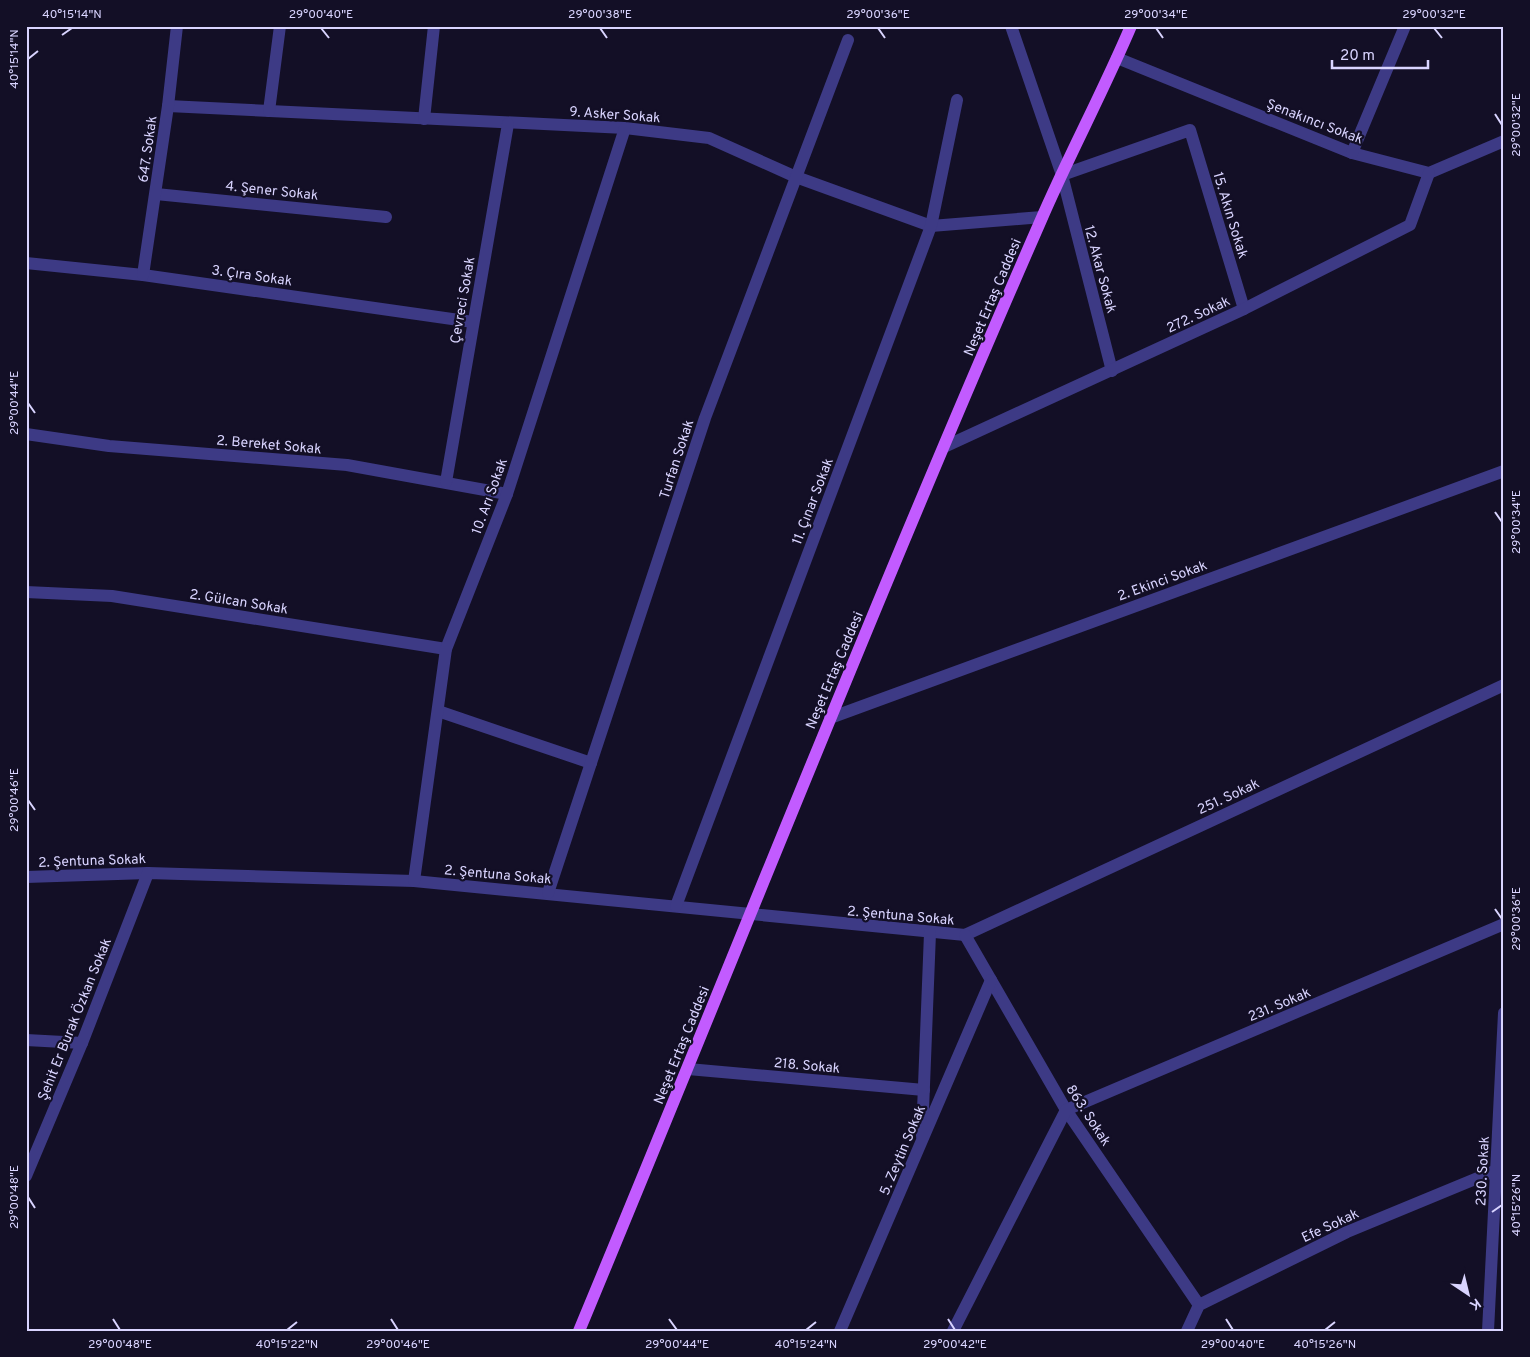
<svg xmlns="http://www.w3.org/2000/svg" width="1530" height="1357" font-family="Overpass,sans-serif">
<rect width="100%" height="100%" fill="#130f26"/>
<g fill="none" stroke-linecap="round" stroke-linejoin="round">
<g stroke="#3d3a85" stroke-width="12">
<path d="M 1011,26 L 1062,175 L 1112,371"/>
<path d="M 1117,58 L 1352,153 L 1429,173 L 1504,141"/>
<path d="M 168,106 L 625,128 L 709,138 L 796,177 L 931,226 L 1042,217"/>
<path d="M 269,111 L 280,26"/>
<path d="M 424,119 L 434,26"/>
<path d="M 1352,153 L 1405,26"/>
<path d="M 1062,175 L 1190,130 L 1244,309"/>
<path d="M 156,194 L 386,217"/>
<path d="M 26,263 L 143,275 L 473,322"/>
<path d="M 143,275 L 168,106 L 177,26"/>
<path d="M 26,434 L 109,446 L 347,465 L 507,494"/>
<path d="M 944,447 L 1244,309 L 1410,225 L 1429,173"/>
<path d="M 446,482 L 508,124"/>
<path d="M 26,592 L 112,596 L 446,649"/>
<path d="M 438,711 L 591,763"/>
<path d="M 830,718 L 1504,471"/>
<path d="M 26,877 L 148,873 L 414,881 L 965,935 L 1504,685"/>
<path d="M 414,881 L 446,649 L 507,494 L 625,128"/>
<path d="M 548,893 L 705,418 L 848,40"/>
<path d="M 676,906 L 931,226 L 957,100"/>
<path d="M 965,935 L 1066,1110 L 1199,1305"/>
<path d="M 26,1040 L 82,1043"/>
<path d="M 688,1069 L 924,1090"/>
<path d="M 922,1136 L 930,933"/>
<path d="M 26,1176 L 82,1043 L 148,873"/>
<path d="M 840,1331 L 991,980"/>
<path d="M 953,1331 L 1066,1110 L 1504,924"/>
<path d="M 1187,1331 L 1199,1305 L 1347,1232 L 1497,1170 L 1504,1171"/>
<path d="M 1488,1331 L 1504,1013"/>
</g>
<path stroke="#c25bff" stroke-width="12" d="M 579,1331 C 733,961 880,587 1041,220 C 1069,155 1103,92 1131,26"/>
</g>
<path fill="none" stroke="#d9d4ff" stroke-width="2" d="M 321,28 L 329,38M 600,28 L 607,38M 878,28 L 885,38M 1156,28 L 1163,38M 1434,28 L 1442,38M 62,35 L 72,28M 28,59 L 38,51M 1495,114 L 1502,125M 28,403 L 35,413M 1495,512 L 1502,522M 28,800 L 35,810M 1495,909 L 1502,919M 28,1197 L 35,1208M 1492,1212 L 1502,1205M 113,1319 L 120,1330M 391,1319 L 398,1330M 669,1319 L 677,1330M 948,1319 L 955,1330M 1226,1319 L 1233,1330M 287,1330 L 297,1322M 806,1330 L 816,1322M 1325,1330 L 1335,1322"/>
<g text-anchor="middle" stroke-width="4.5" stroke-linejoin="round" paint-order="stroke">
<g font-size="14" fill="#d9d4ff" stroke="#130f26">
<text transform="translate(615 114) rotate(4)" y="5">9. Asker Sokak</text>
<text transform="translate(1315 121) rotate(21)" y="5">Şenakıncı Sokak</text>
<text transform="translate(147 149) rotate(-82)" y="5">647. Sokak</text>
<text transform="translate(272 190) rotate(6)" y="5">4. Şener Sokak</text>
<text transform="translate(1231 215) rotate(73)" y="5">15. Akın Sokak</text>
<text transform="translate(1101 269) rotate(75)" y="5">12. Akar Sokak</text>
<text transform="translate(252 275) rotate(8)" y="5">3. Çıra Sokak</text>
<text transform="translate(992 297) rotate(-67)" y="5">Neşet Ertaş Caddesi</text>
<text transform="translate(462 300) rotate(-80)" y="5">Çevreci Sokak</text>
<text transform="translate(1198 314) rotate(-25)" y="5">272. Sokak</text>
<text transform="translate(269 444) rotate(5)" y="5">2. Bereket Sokak</text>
<text transform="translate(676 459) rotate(-72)" y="5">Turfan Sokak</text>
<text transform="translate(489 496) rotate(-70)" y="5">10. Arı Sokak</text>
<text transform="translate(812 501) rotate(-69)" y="5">11. Çınar Sokak</text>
<text transform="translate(1162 580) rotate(-20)" y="5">2. Ekinci Sokak</text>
<text transform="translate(239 601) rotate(9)" y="5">2. Gülcan Sokak</text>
<text transform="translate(834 670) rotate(-67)" y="5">Neşet Ertaş Caddesi</text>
<text transform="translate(1228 796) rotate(-25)" y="5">251. Sokak</text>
<text transform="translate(92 860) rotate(-2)" y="5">2. Şentuna Sokak</text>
<text transform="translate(498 874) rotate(5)" y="5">2. Şentuna Sokak</text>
<text transform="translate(901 915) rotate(5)" y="5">2. Şentuna Sokak</text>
<text transform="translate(1279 1004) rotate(-23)" y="5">231. Sokak</text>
<text transform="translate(74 1019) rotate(-68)" y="5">Şehit Er Burak Özkan Sokak</text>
<text transform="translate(681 1045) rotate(-68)" y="5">Neşet Ertaş Caddesi</text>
<text transform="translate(807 1065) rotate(5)" y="5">218. Sokak</text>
<text transform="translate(1089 1115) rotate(57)" y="5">863. Sokak</text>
<text transform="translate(902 1150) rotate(-67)" y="5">5. Zeytin Sokak</text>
<text transform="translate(1482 1171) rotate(-87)" y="5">230. Sokak</text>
<text transform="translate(1330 1225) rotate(-25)" y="5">Efe Sokak</text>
</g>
</g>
<rect width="1530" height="1357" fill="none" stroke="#130f26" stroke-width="55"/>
<g transform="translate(1468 1294) rotate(145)" stroke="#130f26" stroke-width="4" paint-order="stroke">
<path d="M0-4L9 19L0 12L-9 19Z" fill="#d9d4ff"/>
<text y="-8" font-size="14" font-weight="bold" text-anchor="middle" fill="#d9d4ff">K</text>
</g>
<path d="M1332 60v8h96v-8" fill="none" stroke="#d9d4ff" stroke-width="2.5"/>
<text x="1340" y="60" font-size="15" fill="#d9d4ff" stroke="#130f26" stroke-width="4" paint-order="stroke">20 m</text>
<rect x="28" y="28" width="1474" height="1302" fill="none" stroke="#d9d4ff" stroke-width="2"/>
<g font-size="12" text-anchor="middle" fill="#d9d4ff">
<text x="72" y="18">40°15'14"N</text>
<text x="321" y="18">29°00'40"E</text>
<text x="600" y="18">29°00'38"E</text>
<text x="878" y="18">29°00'36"E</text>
<text x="1156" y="18">29°00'34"E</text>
<text x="1434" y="18">29°00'32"E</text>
<text transform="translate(14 59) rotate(-90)" y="4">40°15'14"N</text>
<text transform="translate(1516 125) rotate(-90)" y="4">29°00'32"E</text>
<text transform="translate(14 403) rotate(-90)" y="4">29°00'44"E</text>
<text transform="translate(1516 522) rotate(-90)" y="4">29°00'34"E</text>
<text transform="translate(14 800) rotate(-90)" y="4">29°00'46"E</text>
<text transform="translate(1516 919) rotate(-90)" y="4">29°00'36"E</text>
<text transform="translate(14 1197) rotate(-90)" y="4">29°00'48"E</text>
<text transform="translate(1516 1205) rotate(-90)" y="4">40°15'26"N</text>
<text x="120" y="1348">29°00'48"E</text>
<text x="287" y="1348">40°15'22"N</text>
<text x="398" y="1348">29°00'46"E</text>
<text x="677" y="1348">29°00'44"E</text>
<text x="806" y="1348">40°15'24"N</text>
<text x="955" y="1348">29°00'42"E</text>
<text x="1233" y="1348">29°00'40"E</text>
<text x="1325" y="1348">40°15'26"N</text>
</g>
</svg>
